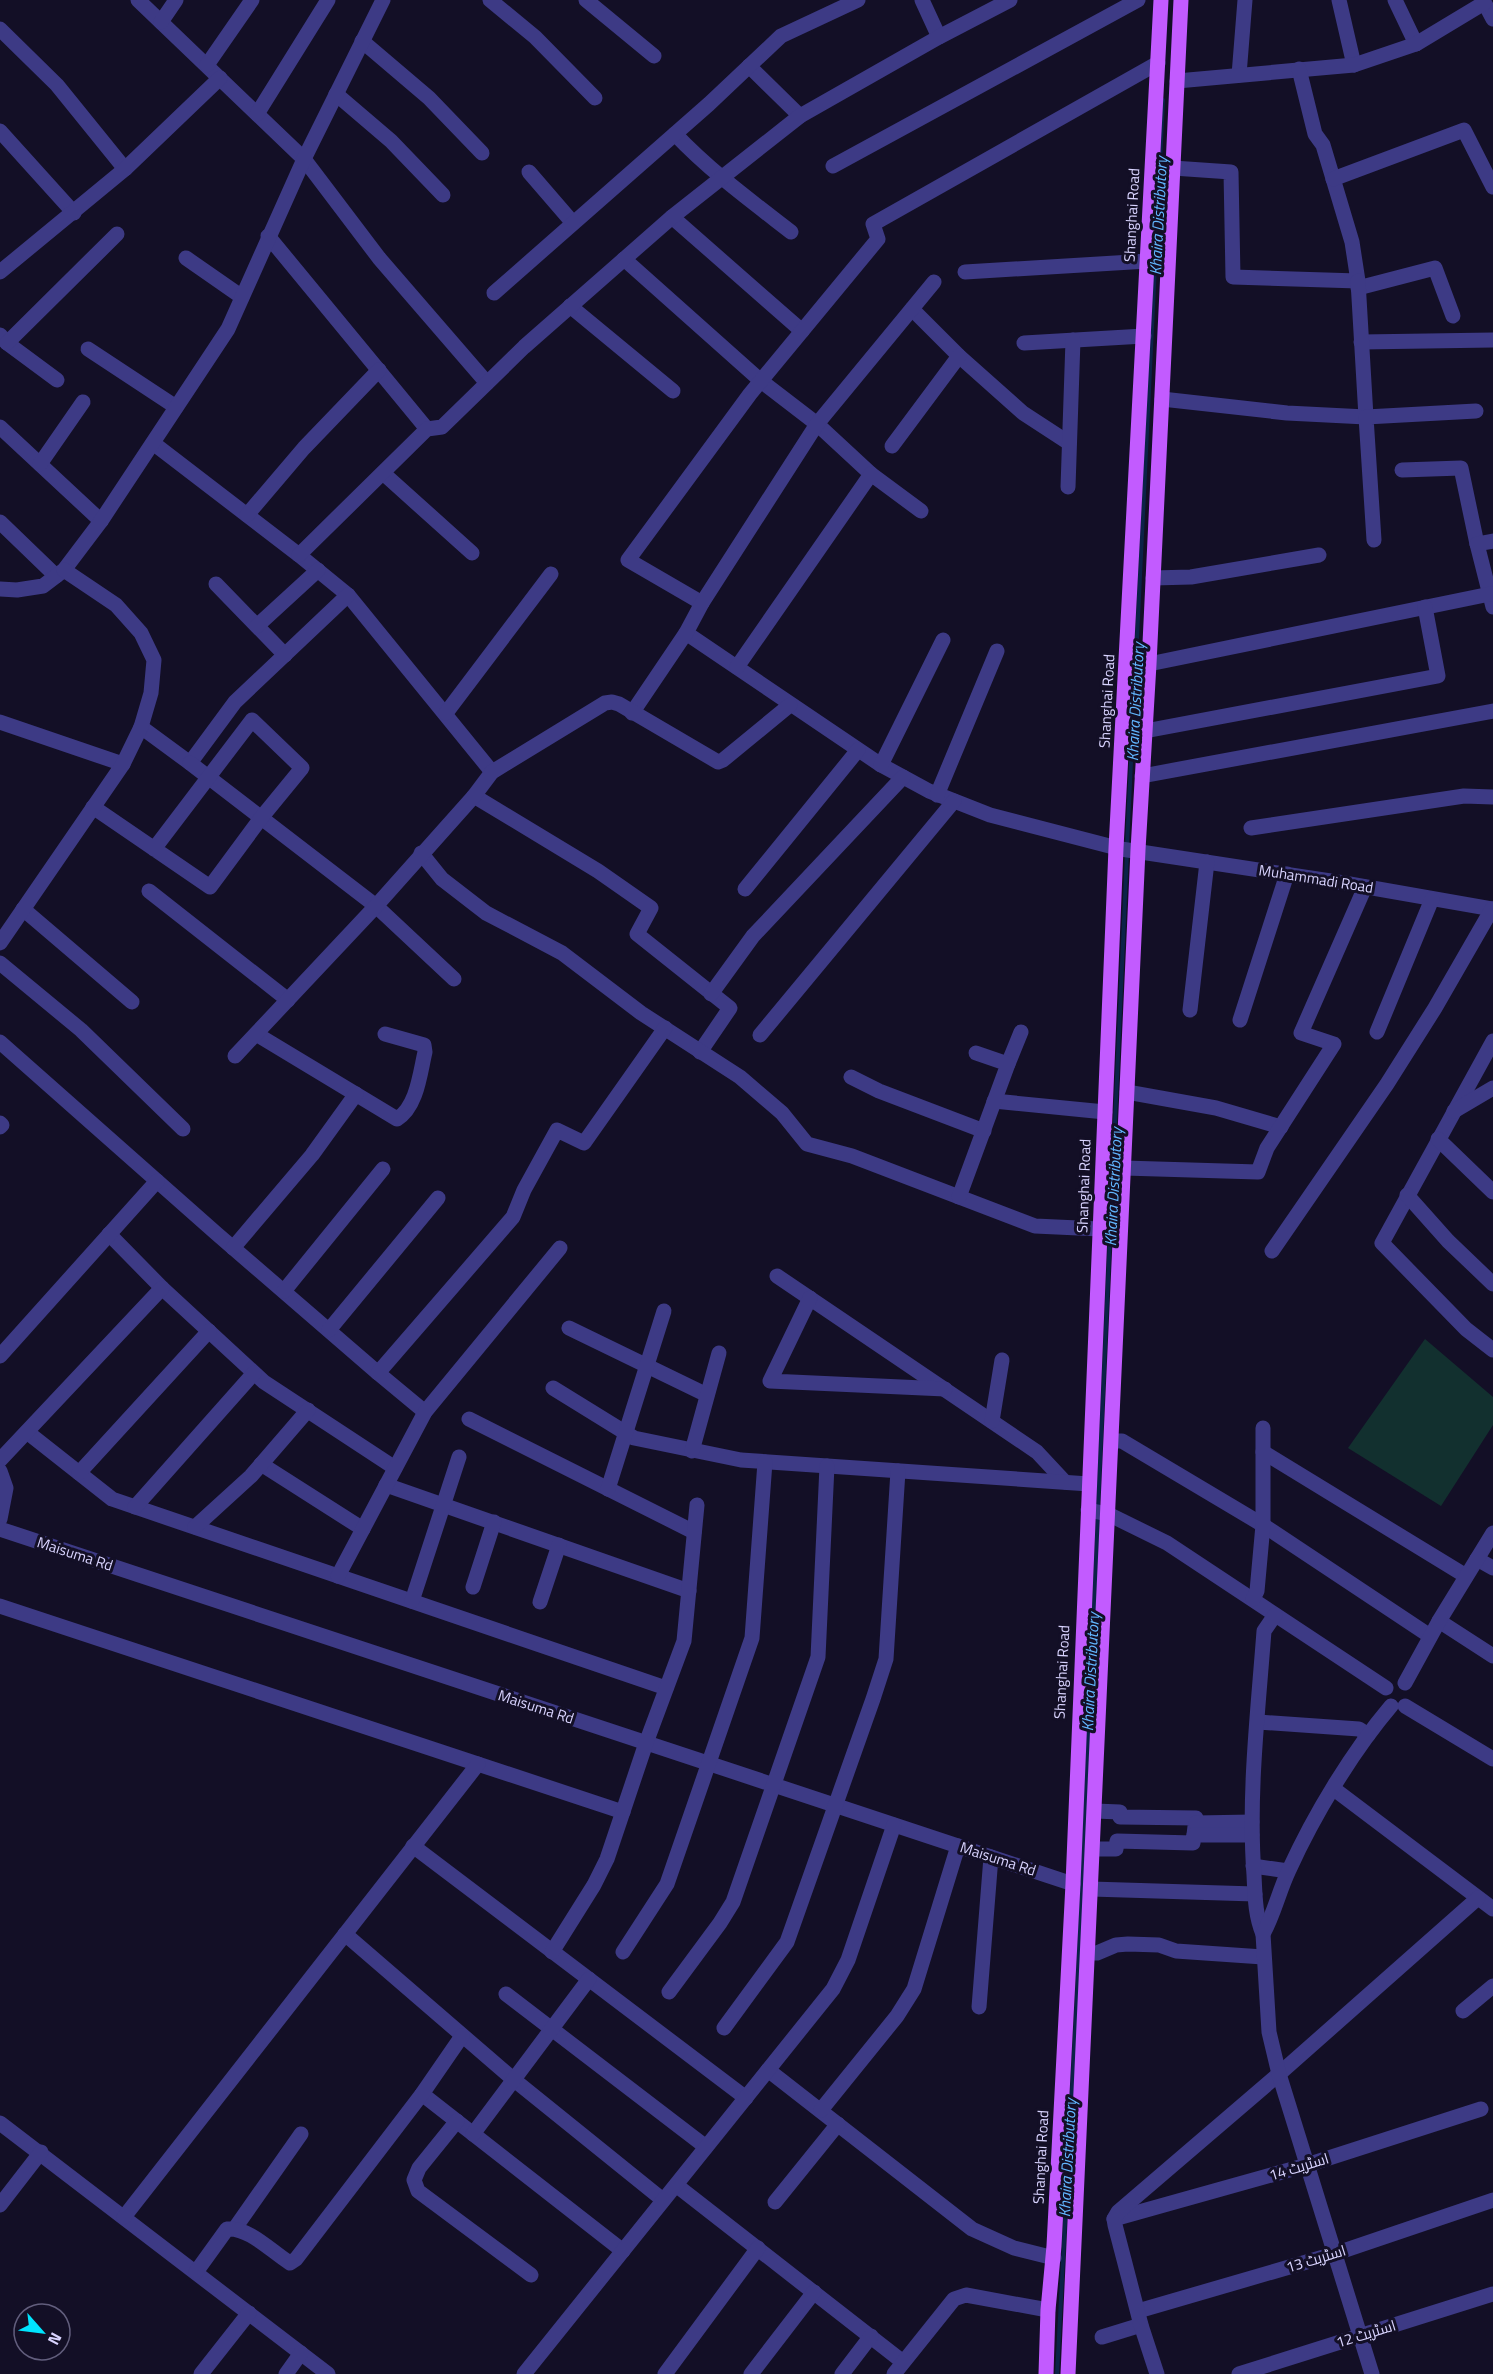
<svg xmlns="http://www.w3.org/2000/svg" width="1493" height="2374" font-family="'Titillium Web',Cairo,sans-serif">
<rect width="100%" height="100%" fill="#130f26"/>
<path fill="#12302f" d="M 1425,1339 L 1493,1397 L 1493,1425 L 1441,1506 L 1348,1448 Z"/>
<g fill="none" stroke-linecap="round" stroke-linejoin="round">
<g stroke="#0c2248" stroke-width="4">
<path d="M 1127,845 L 1163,100"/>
<path d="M 1098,1507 L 1127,852"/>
<path d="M 1057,2374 L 1077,1996 L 1098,1515"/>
</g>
<g stroke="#3d3a85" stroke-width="15">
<path d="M 138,0 L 304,159 L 379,258 L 487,383"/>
<path d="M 490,0 L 535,37 L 595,98"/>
<path d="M 586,0 L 654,56"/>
<path d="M 922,0 L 939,37"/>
<path d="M 1339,0 L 1354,65"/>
<path d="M 1395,0 L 1416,44"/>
<path d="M 1483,0 L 1493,19"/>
<path d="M 161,22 L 176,0"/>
<path d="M 0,29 L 57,85 L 125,169"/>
<path d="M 362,41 L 429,98 L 482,153"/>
<path d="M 207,65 L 252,0"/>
<path d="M 749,66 L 800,116"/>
<path d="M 1239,75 L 1245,0"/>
<path d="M 1177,81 L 1354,65 L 1416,44 L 1484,3"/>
<path d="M 336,94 L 391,141 L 443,195"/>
<path d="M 257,114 L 328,0"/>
<path d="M 0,131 L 74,213"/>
<path d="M 675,134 C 710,171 751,201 791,232"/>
<path d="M 833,166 L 1138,0"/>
<path d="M 1173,168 L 1231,172 L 1233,277 L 1358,281 L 1352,242 L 1323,145 L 1315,134 L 1299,69"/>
<path d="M 529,172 L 573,223"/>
<path d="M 1333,179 L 1464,130 L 1493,187"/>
<path d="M 672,217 L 802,331"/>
<path d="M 268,236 L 427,429"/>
<path d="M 186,258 L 242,297"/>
<path d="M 624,259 L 761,381 L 817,424 L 871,474"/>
<path d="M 0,272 L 125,169 L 220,78"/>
<path d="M 965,272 L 1148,261"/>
<path d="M 1358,288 L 1435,268 L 1453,316"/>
<path d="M 494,293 L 709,104 L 781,36 L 858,0"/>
<path d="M 570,306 L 673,391"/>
<path d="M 912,309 L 959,356 L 1023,413 L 1069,443"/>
<path d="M 0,335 L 7,343 L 57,380"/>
<path d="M 1361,342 L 1493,340"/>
<path d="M 7,343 L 117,234"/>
<path d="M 1024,343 L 1144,336"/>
<path d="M 88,349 L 176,407"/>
<path d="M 1162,399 L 1287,413 L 1366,417 L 1358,281"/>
<path d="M 0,427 L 101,521"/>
<path d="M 153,443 L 299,555 L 348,595 L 492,772"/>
<path d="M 892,446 L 959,356"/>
<path d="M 40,464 L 83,402"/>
<path d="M 1402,470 L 1461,468 L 1477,544"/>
<path d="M 383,473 L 472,553"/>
<path d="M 1068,487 L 1073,340"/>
<path d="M 247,515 L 304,448 L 379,370"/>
<path d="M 0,522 L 56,576"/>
<path d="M 1374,540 L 1366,417 L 1476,411"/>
<path d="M 1493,541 L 1477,544 L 1493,607"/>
<path d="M 299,555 L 427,429 L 442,427 L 524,347 L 672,217 L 800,116 L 939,37 L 1010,0"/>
<path d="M 1153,578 L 1191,577 L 1319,555"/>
<path d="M 216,584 L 285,655"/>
<path d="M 0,589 L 17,590 L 43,586 L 64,570 L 101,521 L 228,329 L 304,159 L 383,0"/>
<path d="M 702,603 L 628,560 L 750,394 L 878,239 L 873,224 L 1158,63"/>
<path d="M 257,626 L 318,570"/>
<path d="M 686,633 L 881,765 L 929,791 L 990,815 L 1121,849 L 1344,883 L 1493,909"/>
<path d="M 1149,664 L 1490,594"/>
<path d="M 737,667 L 871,474 L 921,511"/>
<path d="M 446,713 L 551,574"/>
<path d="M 632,713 L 686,633 L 702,603 L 817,424 L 934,282"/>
<path d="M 0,722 L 123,764"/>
<path d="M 141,727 L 190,763 L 235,702 L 348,595"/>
<path d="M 1145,731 L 1438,676 L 1425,607"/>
<path d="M 190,763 L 376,906 L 454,979"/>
<path d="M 881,765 L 943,640"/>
<path d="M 1142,776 L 1493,711"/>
<path d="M 937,795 L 997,651"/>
<path d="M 474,796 L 598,871 L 651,908 L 637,934 L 730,1008 L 700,1052"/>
<path d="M 93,807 L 210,887 L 261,818 L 302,768 L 252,720 L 154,849"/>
<path d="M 1251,828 L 1464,796 L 1493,797"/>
<path d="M 421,853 L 442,879 L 486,913 L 562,953 L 641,1013 L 740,1077 L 782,1113 L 807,1144 L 852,1156 L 1035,1226 L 1100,1229"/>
<path d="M 745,889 L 858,750"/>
<path d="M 149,891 L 288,1000"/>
<path d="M 23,909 L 132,1002"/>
<path d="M 0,943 L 123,764 L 141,727 L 151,693 L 154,660 L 141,633 L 116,605 L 64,570"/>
<path d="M 0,963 L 81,1030 L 183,1129"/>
<path d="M 711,994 L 753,936 L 903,777"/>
<path d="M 1190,1010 L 1207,862"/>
<path d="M 1240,1020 L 1287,874"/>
<path d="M 1377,1032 L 1432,899"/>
<path d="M 256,1034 L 397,1119 C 417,1107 420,1073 425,1052 L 424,1045 L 385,1034"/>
<path d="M 760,1035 L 954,801"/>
<path d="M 1493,1041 L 1382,1243 L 1466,1329 L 1493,1350"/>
<path d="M 0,1042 L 217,1234 L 378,1373"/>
<path d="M 235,1056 L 376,906 L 474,796 L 492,772 L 605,703 L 612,702 L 619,704 L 718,762 L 723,760 L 790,705"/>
<path d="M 1008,1064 L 1021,1032"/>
<path d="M 851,1077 L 879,1091 L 984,1131"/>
<path d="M 1127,1092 L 1216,1108 L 1281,1127"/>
<path d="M 994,1101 L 1105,1112"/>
<path d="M 1454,1111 L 1493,1088"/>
<path d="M 0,1123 L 2,1125 L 0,1127"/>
<path d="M 1438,1139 L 1493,1192"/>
<path d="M 1124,1168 L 1258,1172 L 1267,1148 L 1334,1044 L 1301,1033 L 1365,887"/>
<path d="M 1407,1195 L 1448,1241 L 1493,1284"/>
<path d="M 959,1197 L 1008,1064 L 976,1053"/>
<path d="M 109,1234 L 162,1288 L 264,1382 L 395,1468"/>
<path d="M 233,1248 L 312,1155 L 356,1094"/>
<path d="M 1272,1251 L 1387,1084 L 1435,1008 L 1492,909"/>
<path d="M 777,1276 L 1037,1452 L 1065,1482"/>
<path d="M 284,1291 L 383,1169"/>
<path d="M 810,1298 L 770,1381 L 945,1389"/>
<path d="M 569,1328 L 707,1395"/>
<path d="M 329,1330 L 438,1198"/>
<path d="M 0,1356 L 157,1181"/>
<path d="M 553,1388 L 634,1438 L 741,1460 L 1089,1484"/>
<path d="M 425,1412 L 378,1373 L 513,1217 L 524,1190 L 557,1130 L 584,1143 L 665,1028"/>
<path d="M 469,1419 L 694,1532"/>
<path d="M 992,1421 L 1002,1360"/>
<path d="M 27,1432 L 112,1499 L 666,1688"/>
<path d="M 1112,1441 L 1122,1441 L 1263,1525 L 1430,1636"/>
<path d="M 692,1451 L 719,1353"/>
<path d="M 1263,1452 L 1466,1576"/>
<path d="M 0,1460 L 162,1288"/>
<path d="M 261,1464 L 363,1529"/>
<path d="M 0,1471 L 6,1488 L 0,1519"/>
<path d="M 79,1473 L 209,1331"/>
<path d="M 386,1485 L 689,1591"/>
<path d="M 608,1489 L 664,1311"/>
<path d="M 135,1507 L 254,1373"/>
<path d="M 1088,1510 L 1108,1514 L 1167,1543 L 1386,1688"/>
<path d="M 195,1527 L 251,1476 L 308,1410"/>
<path d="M 0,1529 L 1073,1884"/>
<path d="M 1477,1559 L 1493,1568"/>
<path d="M 338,1576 L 425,1412 L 560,1248"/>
<path d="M 473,1587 L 494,1522"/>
<path d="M 1253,1599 L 1257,1591 L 1263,1525 L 1263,1428"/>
<path d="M 412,1601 L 459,1457"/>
<path d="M 540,1602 L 559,1545"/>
<path d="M 0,1606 L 623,1812"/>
<path d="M 1439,1621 L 1493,1656"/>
<path d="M 1405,1683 L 1439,1621 L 1493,1533"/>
<path d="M 1405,1706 L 1493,1759"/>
<path d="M 1258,1722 L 1359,1729 L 1368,1735"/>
<path d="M 1334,1789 L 1493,1909"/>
<path d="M 1095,1811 L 1120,1812 L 1120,1817 L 1196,1818 L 1194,1835"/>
<path d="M 1196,1823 L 1252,1822"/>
<path d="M 413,1846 L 746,2098"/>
<path d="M 1093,1849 L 1116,1849 L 1117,1841 L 1193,1843 L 1194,1835 L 1252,1835"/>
<path d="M 1253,1866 L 1288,1871"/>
<path d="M 1091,1889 L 1255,1894"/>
<path d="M 345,1934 L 513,2079 L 663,2200"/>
<path d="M 1263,1934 C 1255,1915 1255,1895 1254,1875 C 1248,1794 1258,1712 1264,1631 L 1275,1615"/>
<path d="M 552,1952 L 594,1885 L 607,1859 L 646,1743 L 684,1641 L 697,1505"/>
<path d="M 623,1952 L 667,1884 L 752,1638 L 765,1462"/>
<path d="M 1089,1953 L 1097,1953 L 1116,1945 L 1128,1944 L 1159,1945 L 1176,1951 L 1263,1957"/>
<path d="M 669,1992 L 720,1923 L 733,1902 L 818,1657 L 827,1466"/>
<path d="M 506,1994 L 706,2147"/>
<path d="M 979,2007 L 991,1857"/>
<path d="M 1463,2011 L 1493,1986"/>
<path d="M 724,2028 L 787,1942 L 873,1699 L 886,1659 L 898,1471"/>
<path d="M 768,2070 L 972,2229 L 1014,2248 L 1054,2258"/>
<path d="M 422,2094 L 623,2251"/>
<path d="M 821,2110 L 897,2016 L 914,1989 L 958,1846"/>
<path d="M 457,2121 L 419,2168 L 414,2180 L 418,2191 L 531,2275"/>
<path d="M 0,2123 L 328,2374"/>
<path d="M 473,2134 L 589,1979"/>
<path d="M 676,2185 L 903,2362"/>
<path d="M 775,2202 L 838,2124"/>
<path d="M 0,2205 L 41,2152"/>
<path d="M 124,2217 L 478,1764"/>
<path d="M 1114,2219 L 1307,2165 L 1481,2109"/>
<path d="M 235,2228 L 301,2134"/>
<path d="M 196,2272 L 227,2229 C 249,2227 272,2252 290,2263 L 296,2259 L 422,2094 L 462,2036"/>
<path d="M 1138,2311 L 1334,2254 L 1493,2200"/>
<path d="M 1102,2337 L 1141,2325"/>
<path d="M 201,2374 L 249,2313"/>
<path d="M 286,2374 L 301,2353"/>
<path d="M 524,2374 L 833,1989 L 848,1960 L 894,1825"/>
<path d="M 665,2374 L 758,2248"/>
<path d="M 751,2374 L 814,2292"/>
<path d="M 842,2374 L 871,2336"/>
<path d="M 894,2374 L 954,2299 L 966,2295 L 1048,2310"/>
<path d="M 1157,2374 L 1141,2325 L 1115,2225 L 1114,2219 L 1118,2212 L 1279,2074 L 1478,1898"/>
<path d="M 1239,2374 L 1493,2294"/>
<path d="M 1372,2374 L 1279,2074 L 1269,2032 L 1263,1934 C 1274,1914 1279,1891 1289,1870 C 1314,1815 1352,1752 1391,1706"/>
</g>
<g stroke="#c25bff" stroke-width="15">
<path d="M 1046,2374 L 1048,2310 L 1054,2246 L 1073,1884 L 1116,848 L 1161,0"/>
<path d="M 1068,2374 L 1138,850 L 1149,664 L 1181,0"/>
</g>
</g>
<g text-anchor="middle" stroke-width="6" stroke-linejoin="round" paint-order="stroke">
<g font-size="15" fill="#d9d4ff" stroke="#130f26">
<text transform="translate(1132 215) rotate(-87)" y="5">Shanghai Road</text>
<text transform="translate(1107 701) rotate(-87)" y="5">Shanghai Road</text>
<text transform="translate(1316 879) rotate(9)" y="5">Muhammadi Road</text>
<text transform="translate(1084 1186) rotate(-88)" y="5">Shanghai Road</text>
<text transform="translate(75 1554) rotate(18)" y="5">Maisuma Rd</text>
<text transform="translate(1062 1672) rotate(-87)" y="5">Shanghai Road</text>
<text transform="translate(536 1707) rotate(18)" y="5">Maisuma Rd</text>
<text transform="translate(998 1859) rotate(18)" y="5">Maisuma Rd</text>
<text transform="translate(1041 2157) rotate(-87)" y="5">Shanghai Road</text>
<text transform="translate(1299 2167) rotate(-17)" y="5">اسٹریٹ 14</text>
<text transform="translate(1316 2259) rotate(-17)" y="5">اسٹریٹ 13</text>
<text transform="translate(1366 2334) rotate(-17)" y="5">اسٹریٹ 12</text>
</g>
<g font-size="16" font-style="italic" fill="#62b6ff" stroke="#130f26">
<text transform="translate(1158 216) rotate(-87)" y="6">Khaira Distributory</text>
<text transform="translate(1135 702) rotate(-87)" y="6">Khaira Distributory</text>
<text transform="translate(1113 1187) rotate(-87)" y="6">Khaira Distributory</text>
<text transform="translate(1090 1672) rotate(-87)" y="6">Khaira Distributory</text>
<text transform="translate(1067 2158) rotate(-87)" y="6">Khaira Distributory</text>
</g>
</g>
<g transform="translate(42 2332) rotate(118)"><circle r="28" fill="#130f26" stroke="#625e7d" stroke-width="1.5"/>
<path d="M0-4.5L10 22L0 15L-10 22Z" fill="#00e5ff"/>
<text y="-9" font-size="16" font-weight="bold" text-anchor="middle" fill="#d9d4ff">N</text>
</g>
</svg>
